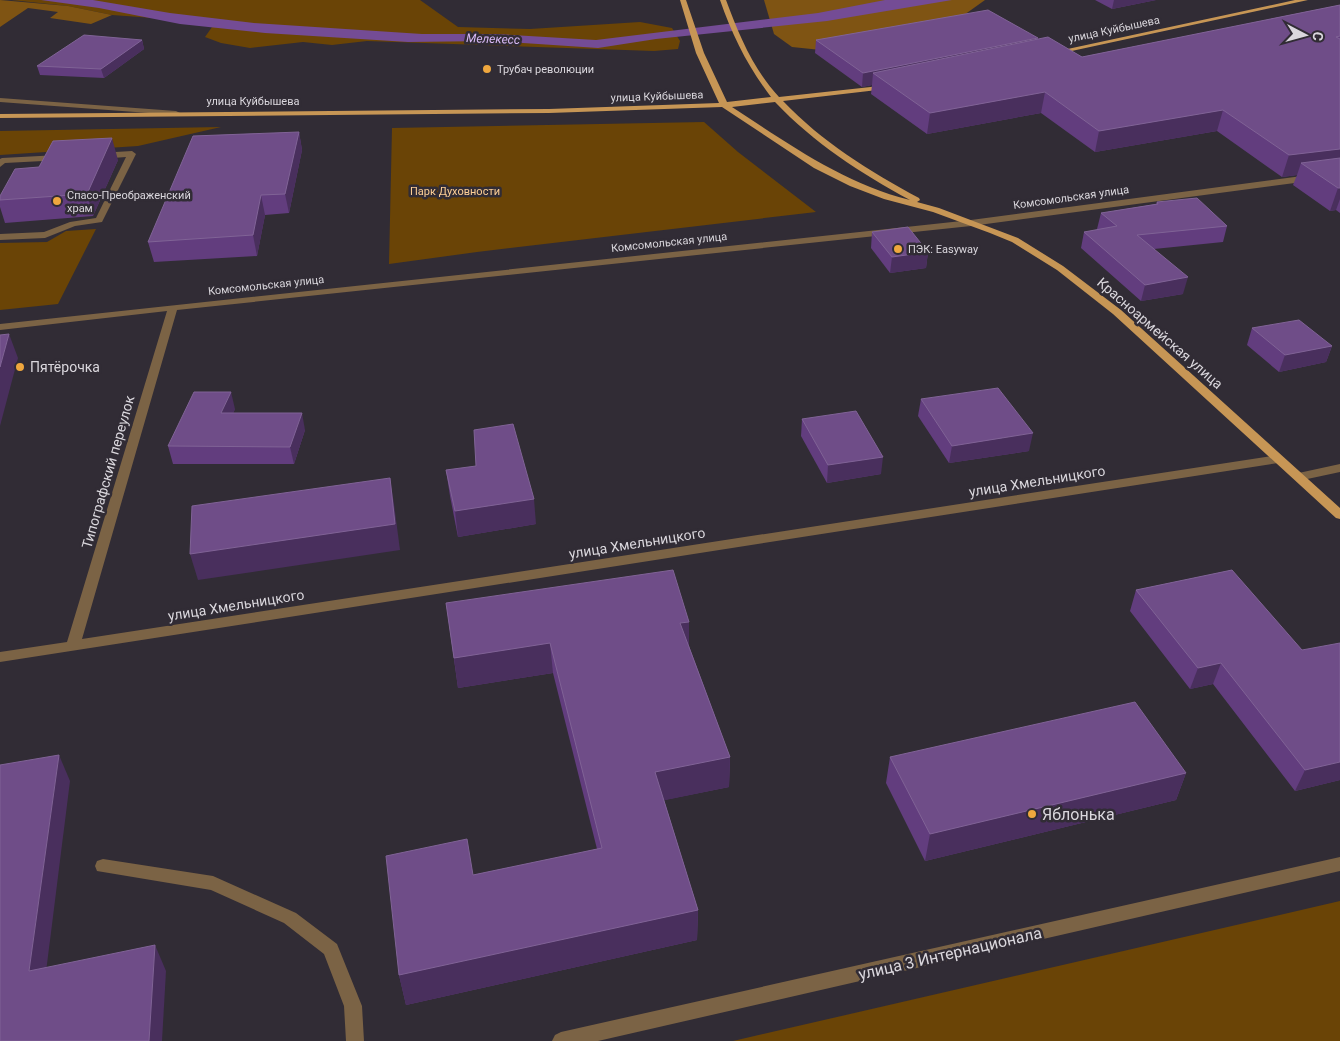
<svg xmlns="http://www.w3.org/2000/svg" width="1340" height="1041" font-family="Roboto,sans-serif">
<rect width="100%" height="100%" fill="#312c35"/>
<g fill="#6a4406">
<path d="M 11,0 L 420,0 L 458,27 L 530,29 L 640,22 L 672,28 L 680,41 L 678,49 L 654,51 L 367,41 L 332,45 L 303,42 L 250,48 L 221,43 L 205,37 L 212,27 L 167,19 L 112,15 L 68,6 Z"/>
<path d="M 704,122 L 738,152 L 816,212 L 477,252 L 389,264 L 392,128 Z"/>
<path d="M 221,127 L 138,146 L 0,155 L 0,131 Z"/>
<path d="M 96,229 L 58,304 L 0,310 L 0,243 L 47,242 L 66,231 Z"/>
<path d="M 1340,901 L 1340,1041 L 733,1041 Z"/>
</g>
<g fill="#7f5413">
<path d="M 0,0 L 68,6 L 112,15 L 91,24 L 50,18 L 58,12 L 28,8 L 0,27 Z"/>
<path d="M 764,0 L 985,0 L 957,20 L 821,50 L 792,47 L 774,34 Z"/>
</g>
<path fill="#744c95" d="M 41,0 L 93,0 L 170,13 L 254,23 L 422,34 L 496,34 L 596,40 L 818,13 L 885,0 L 952,0 L 827,21 L 656,39 L 598,48 L 491,41 L 408,42 L 265,33 L 180,24 L 99,8 Z"/>
<g fill="none" stroke-linecap="round" stroke-linejoin="round">
<g fill="#7b6345" fill-rule="evenodd">
<path d="M 0,98 L 176,111 L 180,113 L 176,115 L 0,102 Z"/>
<path d="M 132,151 L 136,154 L 102,222 L 75,226 L 45,238 L 0,240 L 0,234 L 44,232 L 70,222 L 96,218 L 126,157 L 99,159 L 95,156 L 99,153 Z"/>
<path d="M 59,155 L 62,156 L 62,160 L 5,163 L 0,167 L 0,159 L 2,158 Z"/>
<path d="M 1340,171 L 1340,177 L 971,226 L 177,310 L 82,639 L 1278,455 L 1284,459 L 1278,463 L 0,662 L 0,652 L 67,642 L 167,311 L 0,330 L 0,324 L 971,220 Z"/>
<path d="M 1340,464 L 1340,472 L 1298,481 L 1292,477 L 1294,474 Z"/>
<path d="M 1340,857 L 1340,871 L 598,1041 L 552,1041 L 555,1035 L 561,1032 Z"/>
<path d="M 103,859 L 213,876 L 296,913 L 337,944 L 362,1006 L 364,1041 L 346,1041 L 344,1006 L 324,954 L 284,923 L 211,890 L 97,871 L 95,866 L 97,861 Z"/>
</g>
<g fill="#c79655" fill-rule="evenodd">
<path d="M 680,0 L 686,0 L 704,53 L 727,102 L 771,97 C 747,65 733,37 720,0 L 726,0 C 739,35 753,69 779,97 L 889,85 L 890,87 L 886,89 L 783,101 C 822,142 869,171 919,198 L 920,200 L 917,202 L 939,208 L 1018,238 L 1063,266 L 1121,310 L 1340,508 L 1340,519 L 1336,518 L 1113,314 L 1057,270 L 1012,242 L 990,233 L 933,212 L 884,199 L 850,186 L 814,168 L 722,107 L 549,113 L 0,118 L 0,114 L 549,109 L 719,103 L 696,53 ZM 775,102 C 814,143 860,173 910,200 C 843,183 789,144 732,107 Z"/>
<path d="M 1295,0 L 1308,0 L 1053,55 L 1049,53 Z"/>
</g>
</g>
<g fill="#623d7e">
<path d="M 1095,0 L 1156,0 L 1112,9 Z"/>
<path d="M 1340,5 L 1340,213 L 1336,210 L 1330,211 L 1293,185 L 1297,175 L 1282,177 L 1217,131 L 1095,152 L 1041,113 L 927,134 L 871,94 L 872,85 L 862,87 L 815,53 L 816,40 L 1037,40 L 1082,57 Z"/>
<path d="M 142,40 L 144,49 L 104,78 L 40,75 L 37,66 Z"/>
<path d="M 299,132 L 302,150 L 289,213 L 265,215 L 257,256 L 154,262 L 148,242 Z"/>
<path d="M 118,160 L 93,216 L 5,223 L 0,207 L 0,196 Z"/>
<path d="M 1157,202 L 1227,226 L 1223,242 L 1154,249 L 1183,294 L 1141,301 L 1081,248 L 1084,232 L 1098,230 L 1097,229 L 1101,213 L 1156,204 Z"/>
<path d="M 872,232 L 928,252 L 926,268 L 890,273 L 871,248 Z"/>
<path d="M 1252,328 L 1332,346 L 1326,362 L 1279,372 L 1247,345 Z"/>
<path d="M 921,399 L 1029,451 L 949,463 L 918,416 Z"/>
<path d="M 235,409 L 233,413 L 305,430 L 294,464 L 173,464 L 168,446 Z"/>
<path d="M 802,419 L 881,474 L 827,483 L 801,436 Z"/>
<path d="M 446,470 L 536,524 L 458,537 L 450,496 Z"/>
<path d="M 1232,570 L 1340,780 L 1295,791 L 1213,684 L 1190,689 L 1130,611 L 1136,590 Z"/>
<path d="M 446,603 L 689,646 L 730,757 L 729,787 L 664,800 L 698,910 L 697,940 L 406,1005 L 399,975 L 473,875 L 597,849 L 553,673 L 458,688 Z"/>
<path d="M 890,757 L 1186,773 L 1176,800 L 925,861 L 886,783 Z"/>
</g>
<g fill="#492f5d">
<path d="M 1114,0 L 1156,0 L 1112,9 Z"/>
<path d="M 1038,38 L 1035,52 L 873,73 L 872,85 L 862,87 L 863,73 Z"/>
<path d="M 142,40 L 144,49 L 104,78 L 101,69 Z"/>
<path d="M 1045,92 L 1041,113 L 927,134 L 930,113 Z"/>
<path d="M 1223,110 L 1217,131 L 1095,152 L 1099,131 Z"/>
<path d="M 299,132 L 302,150 L 289,213 L 285,194 Z"/>
<path d="M 112,138 L 118,160 L 93,216 L 87,194 Z"/>
<path d="M 1340,149 L 1340,170 L 1301,163 L 1297,175 L 1282,177 L 1289,155 Z"/>
<path d="M 1338,188 L 1340,188 L 1340,199 L 1336,210 L 1330,211 Z"/>
<path d="M 261,195 L 265,215 L 257,256 L 253,235 Z"/>
<path d="M 928,252 L 926,268 L 890,273 L 892,257 Z"/>
<path d="M 1188,277 L 1183,294 L 1141,301 L 1145,285 Z"/>
<path d="M 9,334 L 18,358 L 0,426 L 0,367 Z"/>
<path d="M 1332,346 L 1326,362 L 1279,372 L 1285,355 Z"/>
<path d="M 231,392 L 235,409 L 226,430 L 221,413 Z"/>
<path d="M 302,413 L 305,430 L 294,464 L 290,447 Z"/>
<path d="M 1033,433 L 1029,451 L 949,463 L 952,446 Z"/>
<path d="M 883,457 L 881,474 L 827,483 L 828,465 Z"/>
<path d="M 390,478 L 394,504 L 400,550 L 198,580 L 190,554 Z"/>
<path d="M 534,499 L 536,524 L 458,537 L 455,511 Z"/>
<path d="M 689,622 L 689,652 L 680,623 Z"/>
<path d="M 550,643 L 553,673 L 458,688 L 454,658 Z"/>
<path d="M 1221,663 L 1213,684 L 1190,689 L 1198,668 Z"/>
<path d="M 59,755 L 70,781 L 43,996 L 29,971 Z"/>
<path d="M 730,757 L 729,787 L 656,802 L 655,772 Z"/>
<path d="M 1340,762 L 1340,780 L 1295,791 L 1305,770 Z"/>
<path d="M 1186,773 L 1176,800 L 925,861 L 930,834 Z"/>
<path d="M 698,910 L 697,940 L 406,1005 L 399,975 Z"/>
<path d="M 155,945 L 166,971 L 162,1041 L 149,1041 Z"/>
</g>
<g fill="#6f4d88" stroke="#806396">
<path d="M 1340,5 L 1340,36 L 1336,37 L 1340,39 L 1340,149 L 1289,155 L 1223,110 L 1099,131 L 1045,92 L 930,113 L 873,73 L 1048,37 L 1082,57 Z"/>
<path d="M 988,10 L 1038,38 L 863,73 L 816,40 Z"/>
<path d="M 84,35 L 142,40 L 101,69 L 37,66 Z"/>
<path d="M 299,132 L 285,194 L 261,195 L 253,235 L 148,242 L 193,136 Z"/>
<path d="M 112,138 L 87,194 L 0,200 L 0,196 L 15,169 L 39,167 L 53,141 Z"/>
<path d="M 1340,158 L 1340,188 L 1338,188 L 1301,163 Z"/>
<path d="M 1197,198 L 1227,226 L 1137,235 L 1188,277 L 1145,285 L 1084,232 L 1117,226 L 1101,213 L 1158,204 L 1157,202 Z"/>
<path d="M 908,227 L 928,252 L 892,257 L 872,232 Z"/>
<path d="M 1299,320 L 1332,346 L 1285,355 L 1252,328 Z"/>
<path d="M 9,334 L 0,367 L 0,335 Z"/>
<path d="M 998,388 L 1033,433 L 952,446 L 921,399 Z"/>
<path d="M 194,392 L 231,392 L 221,413 L 302,413 L 290,447 L 168,446 Z"/>
<path d="M 856,411 L 883,457 L 828,465 L 802,419 Z"/>
<path d="M 513,424 L 534,499 L 455,511 L 446,470 L 476,466 L 474,430 Z"/>
<path d="M 390,478 L 395,524 L 190,554 L 192,506 Z"/>
<path d="M 673,570 L 689,622 L 680,623 L 730,757 L 655,772 L 698,910 L 399,975 L 386,856 L 467,839 L 473,875 L 602,848 L 550,643 L 454,658 L 446,603 Z"/>
<path d="M 1232,570 L 1302,650 L 1340,643 L 1340,762 L 1305,770 L 1221,663 L 1198,668 L 1136,590 Z"/>
<path d="M 1135,702 L 1186,773 L 930,834 L 890,757 Z"/>
<path d="M 59,755 L 29,971 L 155,945 L 149,1041 L 0,1041 L 0,765 Z"/>
</g>
<g fill="#efa73e" stroke="#312c35" stroke-width="2">
<circle cx="487" cy="69" r="5"/>
<circle cx="57" cy="201" r="5"/>
<circle cx="898" cy="249" r="5"/>
<circle cx="20" cy="367" r="5"/>
<circle cx="1032" cy="814" r="5"/>
</g>
<g text-anchor="middle" stroke-width="5" stroke-linejoin="round" paint-order="stroke">
<g font-size="11" fill="#dad7dd" stroke="#312c35">
<text transform="translate(1114 29) rotate(-12)" y="4">улица Куйбышева</text>
<text transform="translate(657 96) rotate(-2)" y="4">улица Куйбышева</text>
<text x="253" y="105">улица Куйбышева</text>
<text transform="translate(1071 197) rotate(-8)" y="4">Комсомольская улица</text>
<text transform="translate(669 242) rotate(-6)" y="4">Комсомольская улица</text>
<text transform="translate(266 285) rotate(-6)" y="4">Комсомольская улица</text>
</g>
<g font-size="11" fill="#dad7dd" stroke="#312c35" text-anchor="start">
<text x="497" y="73">Трубач революции</text>
<text x="67" y="199">Спасо-Преображенский<tspan x="67" dy="13">храм</tspan></text>
<text x="908" y="253">ПЭК: Easyway</text>
</g>
<g font-size="11" fill="#fdcf96" stroke="#312c35">
<text x="455" y="195">Парк Духовности</text>
</g>
<g font-size="12" font-style="italic" fill="#d9baf7" stroke="#312c35">
<text transform="translate(493 39) rotate(2)" y="4">Мелекесс</text>
</g>
<g font-size="14" fill="#dad7dd" stroke="#312c35">
<text transform="translate(1160 333) rotate(41)" y="5">Красноармейская улица</text>
<text transform="translate(108 472) rotate(-74)" y="5">Типографский переулок</text>
<text transform="translate(1037 481) rotate(-9)" y="5">улица Хмельницкого</text>
<text transform="translate(637 543) rotate(-9)" y="5">улица Хмельницкого</text>
<text transform="translate(236 605) rotate(-9)" y="5">улица Хмельницкого</text>
</g>
<g font-size="14" fill="#dad7dd" stroke="#312c35" text-anchor="start">
<text x="30" y="372">Пятёрочка</text>
</g>
<g font-size="16" fill="#dad7dd" stroke="#312c35" text-anchor="start">
<text x="1042" y="820">Яблонька</text>
</g>
<g font-size="16" fill="#dad7dd" stroke="#312c35">
<text transform="translate(950 953) rotate(-13)" y="6">улица 3 Интернационала</text>
</g>
</g>
<g transform="translate(1305 35) rotate(96)" stroke="#312c35" stroke-width="4" paint-order="stroke">
<path d="M0-4L9 19L0 12L-9 19Z" fill="#dad7dd"/>
<text y="-8" font-size="14" font-weight="bold" text-anchor="middle" fill="#dad7dd">С</text>
</g>
</svg>
